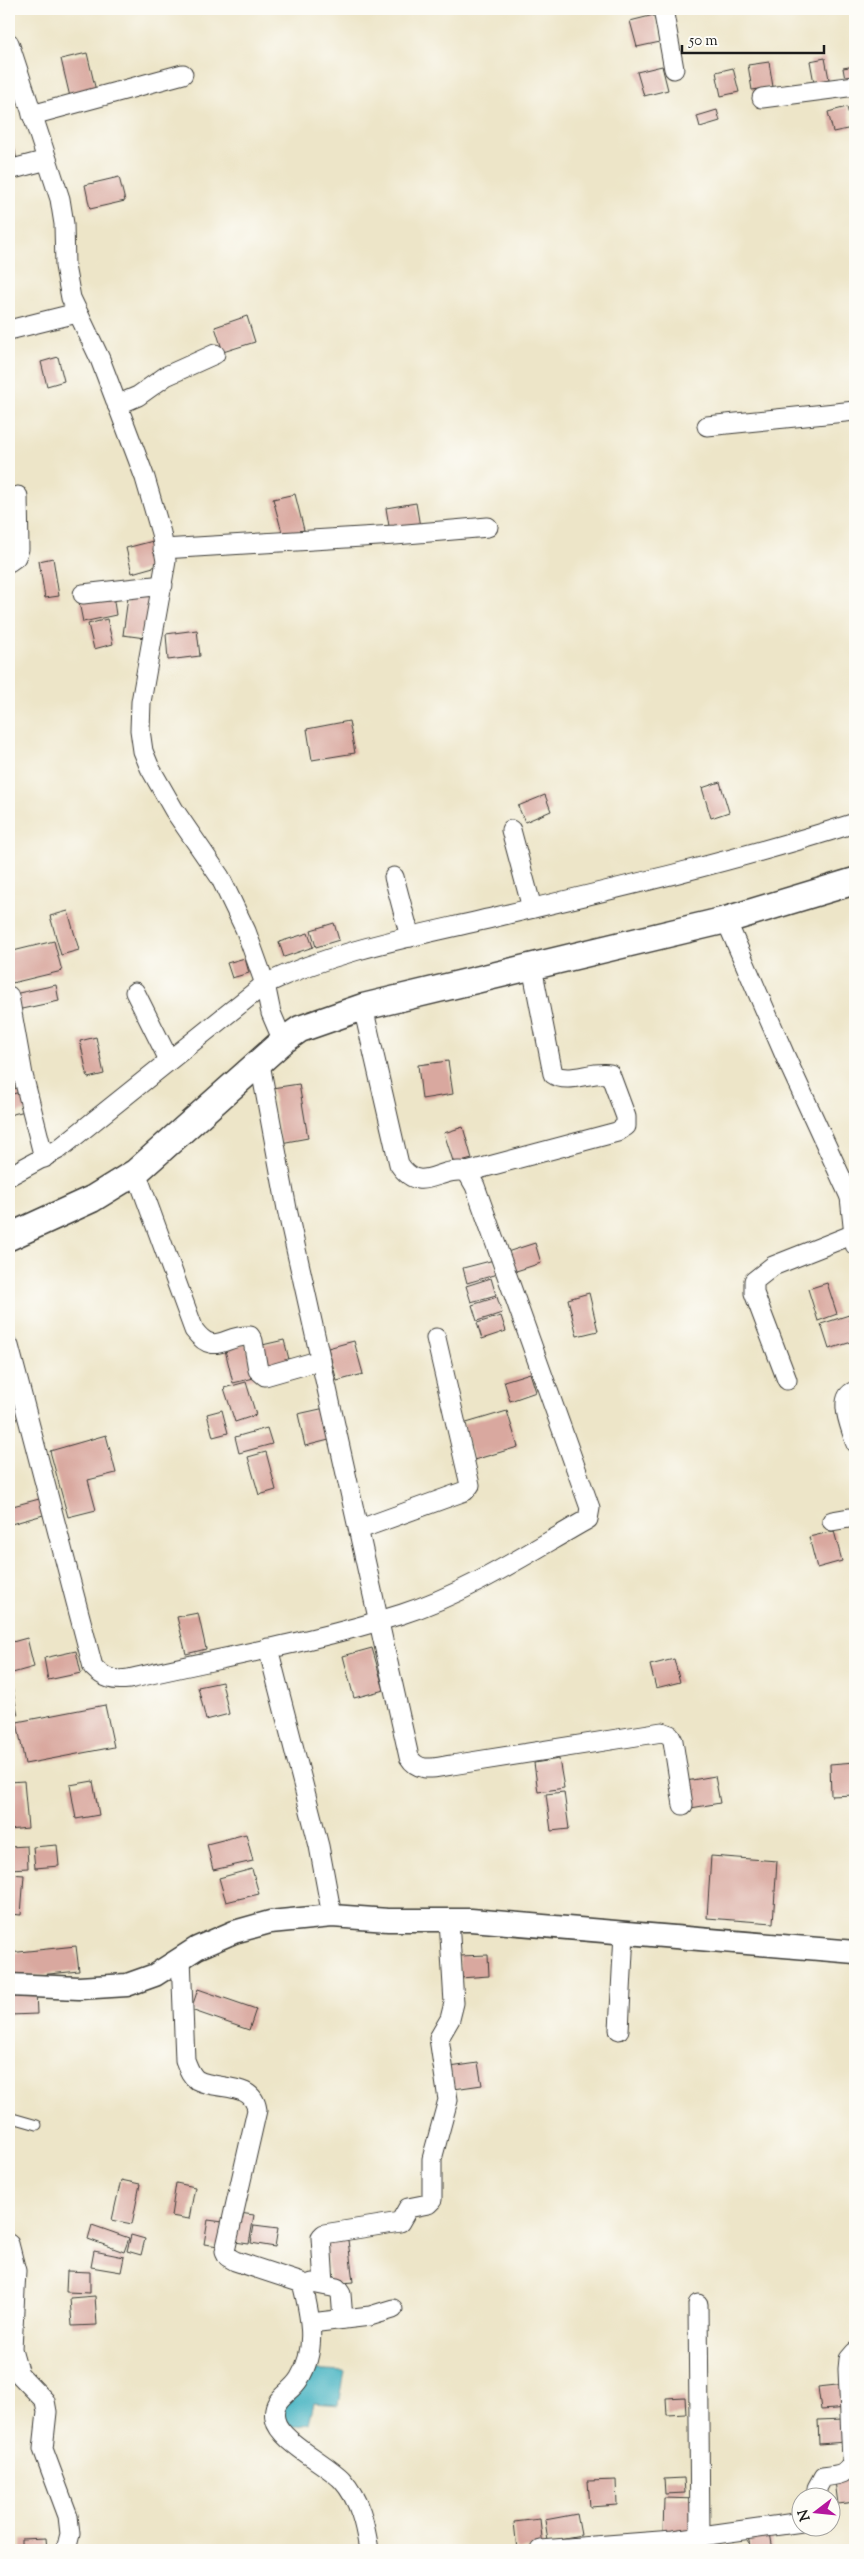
<svg xmlns="http://www.w3.org/2000/svg" width="864" height="2559" font-family="'Sorts Mill Goudy',serif">
<rect width="100%" height="100%" fill="#fdfcf7"/>
<filter id="ink" filterUnits="userSpaceOnUse"><feTurbulence type="fractalNoise" baseFrequency=".02" numOctaves="2"/><feDisplacementMap in="SourceGraphic" scale="10" xChannelSelector="R" yChannelSelector="G"/><feConvolveMatrix kernelMatrix="1 2 1 2 8 2 1 2 1" color-interpolation-filters="sRGB"/></filter>
<filter id="wash" filterUnits="userSpaceOnUse"><feTurbulence type="fractalNoise" baseFrequency=".0096" numOctaves="4" result="noise"/><feDisplacementMap in="SourceGraphic" scale="20" xChannelSelector="R" yChannelSelector="G"/><feGaussianBlur stdDeviation="1.12" result="paint"/><feColorMatrix in="noise" values="0 0 0 0 0 0 0 0 0 0 0 0 0 0 0 0 0 1.4 0 .05"/><feComposite in="paint" operator="in"/></filter>
<g filter="url(#wash)">
<rect width="100%" height="100%" fill="#ede5c8"/>
<path fill="#46b4c2" stroke="#31686f" d="M 307,2369 L 345,2371 L 339,2405 L 314,2403 L 309,2424 L 284,2428 L 279,2405 L 305,2388 Z"/>
<g id="blocks">
<g fill="#d9a89f">
<path d="M 654,15 L 660,42 L 637,47 L 630,21 Z"/>
<path d="M 87,53 L 96,91 L 70,97 L 61,59 Z"/>
<path d="M 825,58 L 829,79 L 814,83 L 810,61 Z"/>
<path d="M 769,62 L 773,87 L 752,90 L 748,65 Z"/>
<path d="M 662,66 L 668,90 L 644,96 L 637,72 Z"/>
<path d="M 855,66 L 855,83 L 846,85 L 843,68 Z"/>
<path d="M 733,68 L 739,92 L 721,96 L 716,72 Z"/>
<path d="M 847,107 L 852,128 L 833,132 L 828,112 Z"/>
<path d="M 717,110 L 720,121 L 700,127 L 697,116 Z"/>
<path d="M 14,147 L 18,165 L 9,167 L 9,148 Z"/>
<path d="M 119,177 L 125,201 L 90,209 L 85,185 Z"/>
<path d="M 247,316 L 255,342 L 223,352 L 215,327 Z"/>
<path d="M 58,357 L 64,381 L 47,386 L 41,362 Z"/>
<path d="M 295,494 L 304,530 L 283,536 L 273,499 Z"/>
<path d="M 416,503 L 420,527 L 390,532 L 386,508 Z"/>
<path d="M 157,540 L 164,564 L 132,573 L 126,548 Z"/>
<path d="M 53,558 L 59,596 L 45,598 L 39,561 Z"/>
<path d="M 129,590 L 152,594 L 145,638 L 123,635 Z"/>
<path d="M 113,595 L 116,615 L 83,622 L 79,602 Z"/>
<path d="M 107,619 L 113,644 L 94,649 L 88,624 Z"/>
<path d="M 197,630 L 200,656 L 168,660 L 166,634 Z"/>
<path d="M 349,721 L 355,753 L 312,760 L 307,729 Z"/>
<path d="M 720,782 L 729,812 L 711,818 L 702,788 Z"/>
<path d="M 545,795 L 551,811 L 525,822 L 518,806 Z"/>
<path d="M 68,911 L 79,950 L 61,955 L 50,916 Z"/>
<path d="M 334,923 L 339,940 L 316,947 L 311,930 Z"/>
<path d="M 308,933 L 313,947 L 284,957 L 279,942 Z"/>
<path d="M 54,941 L 62,971 L 12,983 L 9,971 L 9,952 Z"/>
<path d="M 245,958 L 249,973 L 232,978 L 227,963 Z"/>
<path d="M 56,985 L 59,1001 L 17,1010 L 14,994 Z"/>
<path d="M 96,1037 L 104,1074 L 88,1078 L 80,1041 Z"/>
<path d="M 448,1061 L 453,1094 L 422,1099 L 418,1065 Z"/>
<path d="M 16,1070 L 20,1087 L 9,1090 L 9,1072 Z"/>
<path d="M 299,1084 L 308,1138 L 281,1143 L 272,1088 Z"/>
<path d="M 24,1091 L 29,1110 L 9,1115 L 9,1095 Z"/>
<path d="M 463,1127 L 472,1159 L 454,1164 L 444,1133 Z"/>
<path d="M 535,1243 L 541,1263 L 510,1273 L 504,1253 Z"/>
<path d="M 494,1260 L 498,1274 L 467,1283 L 463,1268 Z"/>
<path d="M 491,1278 L 496,1295 L 471,1302 L 466,1286 Z"/>
<path d="M 827,1283 L 837,1314 L 818,1321 L 808,1289 Z"/>
<path d="M 589,1293 L 598,1331 L 577,1336 L 568,1299 Z"/>
<path d="M 497,1297 L 502,1313 L 477,1321 L 472,1305 Z"/>
<path d="M 849,1315 L 855,1341 L 829,1349 L 821,1324 Z"/>
<path d="M 501,1316 L 506,1331 L 482,1339 L 477,1323 Z"/>
<path d="M 284,1340 L 291,1367 L 265,1373 L 258,1346 Z"/>
<path d="M 354,1341 L 363,1374 L 337,1381 L 328,1348 Z"/>
<path d="M 246,1344 L 254,1378 L 233,1383 L 225,1350 Z"/>
<path d="M 530,1373 L 536,1392 L 510,1401 L 504,1381 Z"/>
<path d="M 246,1382 L 256,1415 L 235,1422 L 224,1388 Z"/>
<path d="M 325,1408 L 333,1439 L 305,1446 L 298,1414 Z"/>
<path d="M 222,1410 L 228,1433 L 213,1437 L 207,1414 Z"/>
<path d="M 507,1411 L 518,1447 L 474,1460 L 463,1424 Z"/>
<path d="M 267,1428 L 272,1444 L 239,1453 L 235,1437 Z"/>
<path d="M 106,1435 L 116,1473 L 88,1480 L 96,1510 L 68,1517 L 50,1451 Z"/>
<path d="M 266,1452 L 276,1490 L 259,1495 L 248,1457 Z"/>
<path d="M 43,1498 L 47,1514 L 11,1524 L 9,1507 Z"/>
<path d="M 834,1531 L 842,1561 L 817,1568 L 809,1537 Z"/>
<path d="M 198,1613 L 206,1649 L 186,1654 L 177,1617 Z"/>
<path d="M 27,1638 L 34,1667 L 9,1674 L 9,1643 Z"/>
<path d="M 372,1648 L 384,1690 L 354,1698 L 343,1656 Z"/>
<path d="M 76,1651 L 81,1673 L 48,1680 L 44,1658 Z"/>
<path d="M 674,1659 L 680,1682 L 656,1688 L 650,1665 Z"/>
<path d="M 9,1682 L 11,1682 L 18,1715 L 9,1717 Z"/>
<path d="M 222,1682 L 229,1714 L 206,1720 L 198,1687 Z"/>
<path d="M 105,1705 L 114,1747 L 25,1764 L 17,1722 Z"/>
<path d="M 559,1759 L 564,1788 L 538,1792 L 534,1763 Z"/>
<path d="M 855,1762 L 855,1795 L 831,1796 L 830,1764 Z"/>
<path d="M 715,1776 L 720,1803 L 691,1808 L 686,1781 Z"/>
<path d="M 24,1781 L 28,1828 L 9,1830 L 9,1782 Z"/>
<path d="M 93,1781 L 99,1815 L 76,1819 L 70,1785 Z"/>
<path d="M 564,1792 L 569,1829 L 551,1831 L 546,1794 Z"/>
<path d="M 246,1834 L 253,1861 L 213,1870 L 207,1844 Z"/>
<path d="M 57,1845 L 59,1866 L 35,1868 L 33,1847 Z"/>
<path d="M 27,1846 L 28,1868 L 9,1869 L 9,1847 Z"/>
<path d="M 711,1856 L 777,1861 L 773,1923 L 707,1918 Z"/>
<path d="M 252,1869 L 259,1894 L 226,1902 L 219,1878 Z"/>
<path d="M 9,1874 L 24,1875 L 21,1915 L 9,1914 Z"/>
<path d="M 76,1946 L 79,1971 L 9,1978 L 9,1953 Z"/>
<path d="M 488,1955 L 489,1976 L 460,1978 L 459,1956 Z"/>
<path d="M 198,1989 L 256,2009 L 249,2030 L 191,2010 Z"/>
<path d="M 36,1991 L 37,2014 L 9,2015 L 9,1993 Z"/>
<path d="M 478,2063 L 482,2085 L 454,2089 L 450,2067 Z"/>
<path d="M 121,2180 L 140,2184 L 132,2224 L 112,2220 Z"/>
<path d="M 176,2183 L 195,2187 L 189,2219 L 171,2216 Z"/>
<path d="M 239,2213 L 254,2215 L 249,2244 L 235,2242 Z"/>
<path d="M 208,2220 L 223,2222 L 219,2246 L 204,2244 Z"/>
<path d="M 92,2225 L 129,2238 L 124,2252 L 88,2239 Z"/>
<path d="M 254,2225 L 278,2228 L 275,2247 L 251,2243 Z"/>
<path d="M 131,2235 L 145,2239 L 141,2255 L 127,2251 Z"/>
<path d="M 348,2240 L 353,2282 L 330,2284 L 325,2243 Z"/>
<path d="M 94,2251 L 124,2257 L 121,2272 L 91,2267 Z"/>
<path d="M 67,2271 L 90,2272 L 90,2293 L 66,2292 Z"/>
<path d="M 95,2296 L 97,2325 L 72,2326 L 70,2298 Z"/>
<path d="M 846,2384 L 848,2408 L 821,2410 L 818,2387 Z"/>
<path d="M 685,2397 L 686,2414 L 667,2415 L 666,2398 Z"/>
<path d="M 843,2419 L 845,2442 L 819,2444 L 818,2420 Z"/>
<path d="M 684,2478 L 685,2493 L 665,2494 L 664,2479 Z"/>
<path d="M 855,2478 L 855,2502 L 838,2504 L 835,2481 Z"/>
<path d="M 616,2480 L 617,2505 L 590,2507 L 588,2481 Z"/>
<path d="M 664,2498 L 699,2499 L 698,2535 L 663,2534 Z"/>
<path d="M 577,2514 L 581,2535 L 548,2541 L 545,2520 Z"/>
<path d="M 540,2519 L 543,2547 L 517,2550 L 514,2522 Z"/>
<path d="M 770,2533 L 773,2550 L 751,2550 L 748,2537 Z"/>
<path d="M 46,2538 L 47,2550 L 21,2550 L 21,2539 Z"/>
</g>
</g>
</g>
<g filter="url(#ink)">
<use href="#blocks" fill-opacity="0" stroke="#3b3a36" stroke-width="1"/>
<g fill="none" stroke-linecap="round" stroke-linejoin="round">
<g stroke="#3b3a36" stroke-width="11">
<path id="service" d="M 9,2117 L 37,2125"/>
</g>
<g stroke="#3b3a36" stroke-width="21">
<g id="minor">
<path d="M 663,9 L 674,69"/>
<path d="M 9,43 L 60,199 L 64,224 L 65,266 L 71,298 L 100,359 L 145,478 L 161,533 L 166,561 L 141,702 L 140,730 L 143,751 L 150,768 L 174,810 L 220,877 L 246,931 L 265,984 L 271,1013 L 283,1041"/>
<path d="M 762,98 L 855,86"/>
<path d="M 32,115 L 183,74"/>
<path d="M 9,170 L 47,160"/>
<path d="M 9,330 L 77,313"/>
<path d="M 117,405 L 138,396 L 166,376 L 215,354"/>
<path d="M 707,426 L 855,411"/>
<path d="M 163,549 L 395,535 L 488,527"/>
<path d="M 9,562 L 16,557 L 19,549 L 18,496"/>
<path d="M 83,594 L 163,585"/>
<path d="M 511,830 L 532,908"/>
<path d="M 394,877 L 410,937"/>
<path d="M 726,920 L 786,1058 L 850,1197 L 855,1199"/>
<path d="M 135,992 L 169,1060"/>
<path d="M 9,996 L 23,1075 L 44,1158"/>
<path d="M 260,1064 L 287,1209 L 409,1757 C 419,1774 436,1767 452,1765 L 662,1732 L 670,1735 L 673,1741 L 683,1805"/>
<path d="M 136,1172 L 194,1330 C 215,1358 225,1334 250,1336 L 253,1341 L 258,1370 L 265,1376 L 321,1360"/>
<path d="M 467,1172 L 617,1132 L 626,1126 L 626,1117 L 610,1074 C 592,1070 568,1085 553,1074 L 532,967"/>
<path d="M 9,1176 L 59,1149 L 265,984 C 338,949 421,935 500,916 C 619,888 739,860 855,823"/>
<path d="M 850,1197 L 855,1245"/>
<path d="M 9,1346 L 93,1667 C 105,1679 113,1681 129,1679 C 220,1658 314,1642 402,1614 C 468,1593 528,1553 588,1519 L 590,1508 L 475,1186 L 467,1172 C 439,1165 421,1197 399,1164 L 363,1007"/>
<path d="M 787,1380 L 754,1293 L 754,1281 L 773,1266 L 854,1234"/>
<path d="M 855,1391 C 836,1397 852,1429 855,1442"/>
<path d="M 832,1521 L 855,1517"/>
<path d="M 360,1529 L 465,1491 L 470,1485 L 436,1338"/>
<path d="M 268,1648 L 319,1846 L 332,1916"/>
<path d="M 181,1957 L 185,2060 C 188,2067 190,2075 197,2080 C 217,2091 253,2081 257,2110 L 225,2251 L 228,2257 L 235,2261 L 302,2283 C 310,2314 318,2349 299,2379 C 290,2394 271,2398 275,2419 C 279,2441 326,2463 342,2480 C 360,2500 365,2525 369,2550"/>
<path d="M 619,2030 L 624,1933"/>
<path d="M 9,2244 L 16,2271 L 12,2349 L 19,2374 L 45,2401 L 47,2412 L 43,2449 L 68,2516 L 70,2534 L 66,2550"/>
<path d="M 312,2283 L 337,2288 L 341,2294 L 343,2319"/>
<path d="M 324,2284 L 321,2237 L 324,2234 L 400,2222 L 408,2208 L 428,2204 L 432,2200 L 432,2159 L 448,2100 L 439,2038 L 450,2019 L 454,2003 L 449,1920"/>
<path d="M 698,2304 L 700,2536"/>
<path d="M 311,2323 L 370,2316 L 393,2309"/>
<path d="M 817,2496 L 817,2488 L 823,2477 C 837,2475 848,2475 852,2461 L 848,2369 L 849,2359 L 855,2352"/>
<path d="M 541,2550 L 673,2540 L 802,2522"/>
</g>
</g>
<g stroke="#3b3a36" stroke-width="25">
<path id="tertiary" d="M 9,1985 L 79,1988 L 127,1985 L 155,1975 L 197,1948 L 234,1932 L 270,1922 L 332,1916 L 388,1920 L 471,1920 L 855,1952"/>
</g>
<g stroke="#3b3a36" stroke-width="29">
<path id="secondary" d="M 9,1237 L 92,1199 L 136,1172 L 283,1041 L 300,1029 L 363,1007 L 726,920 L 855,881"/>
</g>
<use href="#service" stroke="#fff" stroke-width="9"/>
<use href="#minor" stroke="#fff" stroke-width="19"/>
<use href="#tertiary" stroke="#fff" stroke-width="22"/>
<use href="#secondary" stroke="#fff" stroke-width="26"/>
</g>
</g>
<rect width="864" height="2559" fill="none" stroke="#fdfcf7" stroke-width="30"/>
<g transform="translate(816 2512) rotate(254)"><circle r="24" fill="#fdfcf7" stroke="#a3a29f"/>
<path d="M0-4L9 19L0 12L-9 19Z" fill="#b5179e"/>
<text y="-8" font-size="14" font-weight="bold" text-anchor="middle" fill="#1c1c1c">N</text>
</g>
<path d="M682 45v8h142v-8" fill="none" stroke="#1c1c1c" stroke-width="2.5"/>
<text x="689" y="45" font-size="15" fill="#1c1c1c" stroke="#fdfcf7" stroke-width="4" paint-order="stroke">50 m</text>
</svg>
